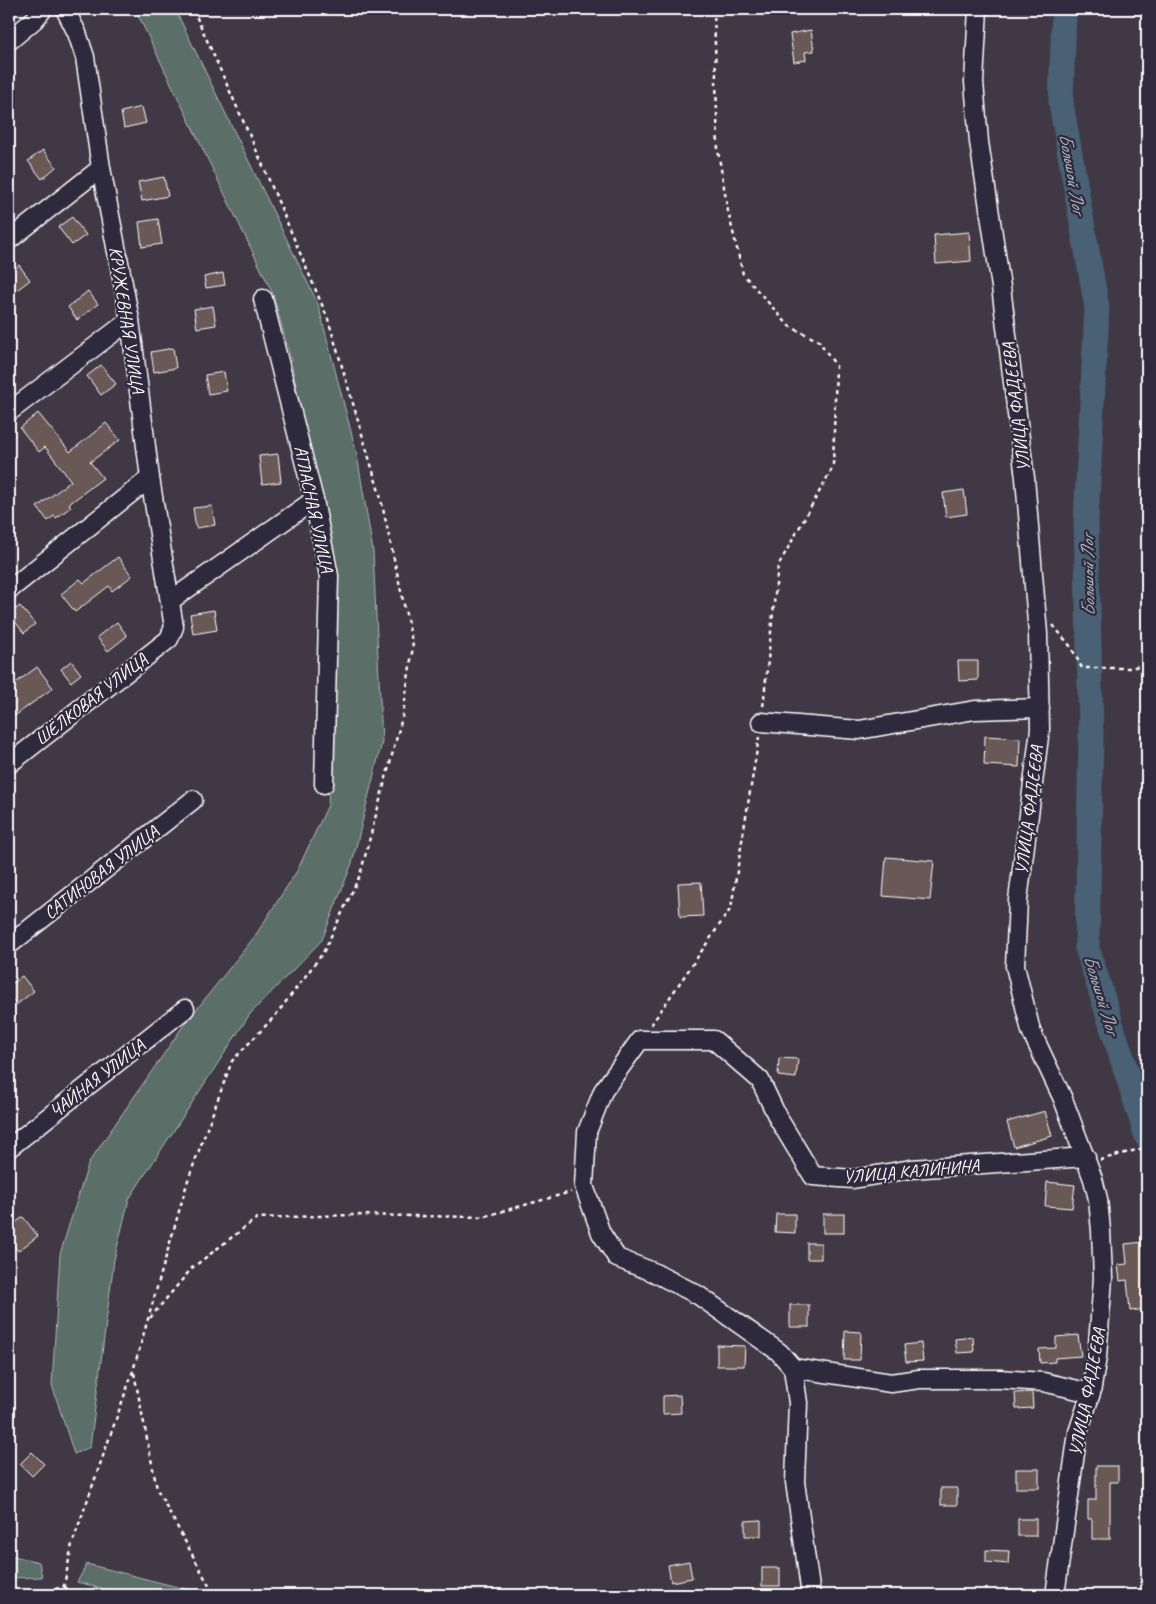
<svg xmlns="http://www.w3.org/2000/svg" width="1156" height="1604" font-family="Caveat,sans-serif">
<rect width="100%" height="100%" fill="#403845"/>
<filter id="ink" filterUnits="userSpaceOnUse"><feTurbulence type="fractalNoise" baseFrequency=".02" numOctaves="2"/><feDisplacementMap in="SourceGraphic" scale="10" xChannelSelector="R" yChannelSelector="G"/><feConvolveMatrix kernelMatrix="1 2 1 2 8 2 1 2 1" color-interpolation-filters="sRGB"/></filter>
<g filter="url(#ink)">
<g fill="#5b6e67" stroke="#adb6b3">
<path d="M 135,9 L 175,9 L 318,304 L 357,455 L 373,551 L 382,742 L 352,863 L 322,940 L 250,1014 L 129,1199 L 114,1260 L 90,1447 L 74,1454 L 52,1385 L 60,1254 L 89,1162 L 181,1029 L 255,936 L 297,871 L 328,805 L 334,703 L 326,531 L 290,357 L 273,294 Z"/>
<path d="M 9,1555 L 39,1562 L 42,1577 L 9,1578 Z"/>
<path d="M 87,1564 L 209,1595 L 128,1595 L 77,1582 Z"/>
</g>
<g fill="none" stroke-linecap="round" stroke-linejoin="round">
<path stroke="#496074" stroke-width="25" d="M 1064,9 L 1061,103 L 1097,308 L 1086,521 L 1091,733 L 1087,948 L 1147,1137"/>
</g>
<g fill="#695957" stroke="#fff">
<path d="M 811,30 L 814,51 L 805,52 L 806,60 L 794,62 L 790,34 Z"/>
<path d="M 142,107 L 146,123 L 124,128 L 121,112 Z"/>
<path d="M 43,150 L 56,167 L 42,179 L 28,161 Z"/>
<path d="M 164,177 L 168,196 L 142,201 L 138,182 Z"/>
<path d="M 72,217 L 86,235 L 72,245 L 58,227 Z"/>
<path d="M 158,219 L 162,244 L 142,247 L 139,222 Z"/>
<path d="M 969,232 L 971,261 L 936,264 L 934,235 Z"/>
<path d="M 19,265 L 30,280 L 9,296 L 9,273 Z"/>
<path d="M 223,273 L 225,285 L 206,288 L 204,277 Z"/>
<path d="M 88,291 L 98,304 L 77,320 L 68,307 Z"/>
<path d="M 213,306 L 216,325 L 197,328 L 194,309 Z"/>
<path d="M 173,348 L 176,368 L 154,372 L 151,352 Z"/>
<path d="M 101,365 L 116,384 L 101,395 L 87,376 Z"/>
<path d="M 224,372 L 227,391 L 208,394 L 205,375 Z"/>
<path d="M 38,413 L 70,452 L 106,423 L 120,440 L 90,462 L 103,478 L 69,504 L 71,507 L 56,518 L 54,516 L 48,521 L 37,507 L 71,481 L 45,447 L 39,452 L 20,428 Z"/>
<path d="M 278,454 L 281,482 L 262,484 L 259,456 Z"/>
<path d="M 964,490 L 967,514 L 946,517 L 943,493 Z"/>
<path d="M 212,506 L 215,525 L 196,528 L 193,508 Z"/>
<path d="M 118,557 L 132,576 L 112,591 L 109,586 L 75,612 L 61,594 L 80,579 L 84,583 Z"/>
<path d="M 20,606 L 35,624 L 24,633 L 9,614 Z"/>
<path d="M 214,610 L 217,630 L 193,634 L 190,614 Z"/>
<path d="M 117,622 L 127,636 L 108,651 L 97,637 Z"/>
<path d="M 71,661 L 81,674 L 71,682 L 61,669 Z"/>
<path d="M 958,661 L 978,661 L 978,680 L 959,681 Z"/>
<path d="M 37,667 L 53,688 L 9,720 L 9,688 Z"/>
<path d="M 985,736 L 1020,738 L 1019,767 L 984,765 Z"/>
<path d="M 886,857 L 934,861 L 930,900 L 883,896 Z"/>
<path d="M 701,882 L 703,916 L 680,917 L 678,883 Z"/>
<path d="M 22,976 L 34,991 L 16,1005 L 9,995 L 9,986 Z"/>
<path d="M 779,1058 L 798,1059 L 796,1078 L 778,1076 Z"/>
<path d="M 1045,1111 L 1052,1136 L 1014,1147 L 1007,1122 Z"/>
<path d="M 1047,1182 L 1075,1185 L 1072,1208 L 1045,1206 Z"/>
<path d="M 776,1214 L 795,1214 L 795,1233 L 775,1232 Z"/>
<rect x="823" y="1214" width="21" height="19"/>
<path d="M 23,1217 L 38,1236 L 18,1251 L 9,1239 L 9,1228 Z"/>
<path d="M 1144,1242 L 1147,1309 L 1130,1311 L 1127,1280 L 1120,1281 L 1118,1265 L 1127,1264 L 1125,1244 Z"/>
<rect x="807" y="1243" width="14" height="16"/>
<rect x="790" y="1305" width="19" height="22"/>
<path d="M 845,1331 L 861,1332 L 860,1360 L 844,1360 Z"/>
<path d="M 1078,1335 L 1081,1356 L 1055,1358 L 1055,1362 L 1040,1363 L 1039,1349 L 1056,1348 L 1056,1337 Z"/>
<path d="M 973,1337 L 974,1352 L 957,1353 L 955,1339 Z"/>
<path d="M 921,1343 L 923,1361 L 906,1362 L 904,1345 Z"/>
<path d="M 717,1345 L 745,1346 L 744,1366 L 717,1366 Z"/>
<path d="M 1032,1392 L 1033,1408 L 1016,1409 L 1015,1393 Z"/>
<path d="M 680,1395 L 681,1413 L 663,1414 L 663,1396 Z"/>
<path d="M 32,1452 L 44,1464 L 32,1476 L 20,1464 Z"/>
<path d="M 1096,1466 L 1118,1466 L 1118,1482 L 1110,1482 L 1110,1539 L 1092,1539 L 1092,1519 L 1088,1519 L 1088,1500 L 1096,1500 Z"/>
<rect x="1016" y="1469" width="23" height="19"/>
<rect x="941" y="1488" width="16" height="17"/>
<rect x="1018" y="1519" width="18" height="17"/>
<path d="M 761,1520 L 761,1536 L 745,1536 L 745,1521 Z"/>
<path d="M 986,1550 L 1009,1551 L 1008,1564 L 986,1562 Z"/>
<path d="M 689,1561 L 692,1578 L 671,1582 L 668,1565 Z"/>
<rect x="762" y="1568" width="18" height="18"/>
</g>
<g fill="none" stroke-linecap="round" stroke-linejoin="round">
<g stroke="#fff" stroke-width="21">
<g id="minor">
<path d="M 978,9 L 974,82 L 979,142 L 1001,287 L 1025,478 L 1038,634 L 1040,729 L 1018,900 L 1015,966 L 1031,1031 L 1063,1099 L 1093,1179 L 1098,1199 L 1101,1231 L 1103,1278 L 1097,1357 L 1091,1393 L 1078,1432 L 1055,1595"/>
<path d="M 9,41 L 34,20 L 43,9"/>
<path d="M 9,240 L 101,168"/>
<path d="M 263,299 L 314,500 L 329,576 L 324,784"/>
<path d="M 9,412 L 130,320"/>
<path d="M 9,590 L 150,478"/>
<path d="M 170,601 L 314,500"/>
<path d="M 761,722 L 859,730 L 975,710 L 1040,708"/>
<path d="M 9,764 L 169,639 L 174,627 L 150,478 L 130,320 L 101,168 L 85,57 L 77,33 L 65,9"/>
<path d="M 9,945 L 193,800"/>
<path d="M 9,1148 L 185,1009"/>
<path d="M 1086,1157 L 911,1169 L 853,1179 L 813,1176 L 778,1118 L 760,1080 L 714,1040 L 640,1040 L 603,1091 L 587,1132 L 584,1186 L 601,1233 L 617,1258 L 653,1272 L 698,1295 L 779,1352 L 793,1368 L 891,1383 L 919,1379 L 1000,1379 L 1043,1382 L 1091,1393"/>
<path d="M 793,1368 L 798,1403 L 795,1482 L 811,1595"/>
</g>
</g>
<g stroke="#fff" stroke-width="2.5" stroke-dasharray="4 4" stroke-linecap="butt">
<path d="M 714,9 L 718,151 L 728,211 L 743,274 L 789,326 L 819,341 L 836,366 L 833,467 L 778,566 L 763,707"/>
<path d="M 1053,625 L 1071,647 L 1082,668 L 1131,668 L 1147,664"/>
<path d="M 651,1025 L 731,908 L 759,737"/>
<path d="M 1100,1160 L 1147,1147"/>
<path d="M 150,1318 L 192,1268 L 257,1218 L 352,1215 L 482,1217 L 571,1192"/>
<path d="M 134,1373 L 157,1489 L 214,1595"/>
<path d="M 64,1586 L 75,1595"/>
<path d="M 9,1591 L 36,1595"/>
<path d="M 40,1595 L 64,1586 L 72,1544 L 133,1371 L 188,1180 L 232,1061 L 275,1016 L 323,953 L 360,875 L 403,714 L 413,646 L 380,495 L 328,319 L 258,154 L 193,9"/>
</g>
<use href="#minor" stroke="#2f2a3d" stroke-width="18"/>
</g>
</g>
<g text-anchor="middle" stroke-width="4.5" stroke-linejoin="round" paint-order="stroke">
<g font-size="18" fill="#fff" stroke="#2f2a3d">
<text transform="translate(127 320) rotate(81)" y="6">КРУЖЕВНАЯ УЛИЦА</text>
<text transform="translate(1016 407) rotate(-97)" y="6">УЛИЦА ФАДЕЕВА</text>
<text transform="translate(314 509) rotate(78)" y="6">АТЛАСНАЯ УЛИЦА</text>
<text transform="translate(91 699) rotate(-38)" y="6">ШЁЛКОВАЯ УЛИЦА</text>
<text transform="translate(1029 810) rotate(-83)" y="6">УЛИЦА ФАДЕЕВА</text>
<text transform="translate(101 872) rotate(-38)" y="6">САТИНОВАЯ УЛИЦА</text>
<text transform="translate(97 1078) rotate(-38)" y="6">ЧАЙНАЯ УЛИЦА</text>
<text transform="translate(911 1171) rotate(-5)" y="6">УЛИЦА КАЛИНИНА</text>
<text transform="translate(1087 1392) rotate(-79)" y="6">УЛИЦА ФАДЕЕВА</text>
</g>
<g font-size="19" font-style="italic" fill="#adb7c0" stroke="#2f2a3d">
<text transform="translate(1073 173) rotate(80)" y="7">Большой Лог</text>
<text transform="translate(1087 576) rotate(-91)" y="7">Большой Лог</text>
<text transform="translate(1102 994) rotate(73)" y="7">Большой Лог</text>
</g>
</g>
<rect width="1156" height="1604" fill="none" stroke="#2f2a3d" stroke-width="30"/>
<rect x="15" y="15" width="1126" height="1574" fill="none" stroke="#fff" stroke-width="2" filter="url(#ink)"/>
</svg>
